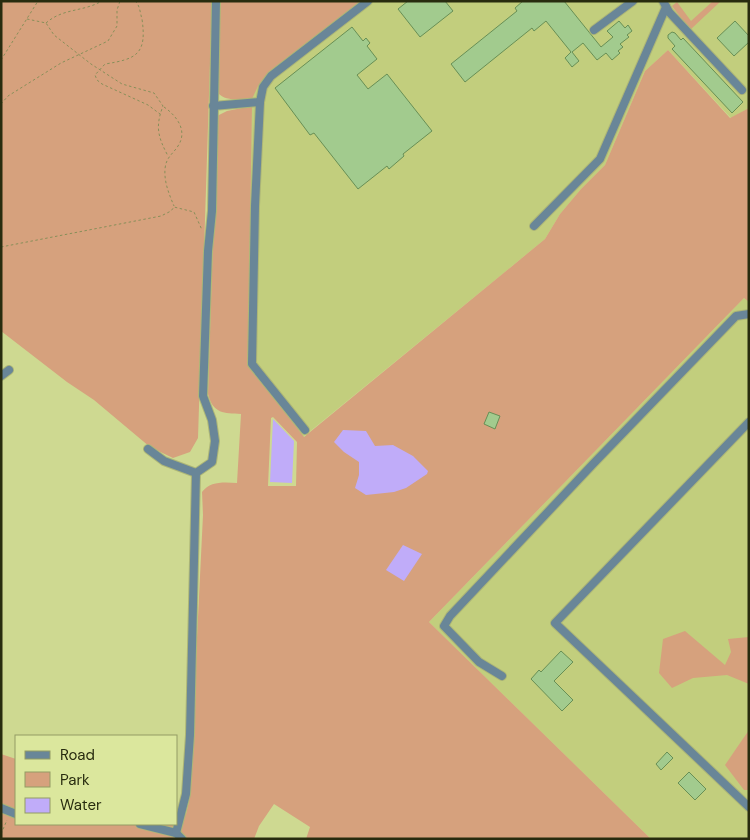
<svg xmlns="http://www.w3.org/2000/svg" width="750" height="840" font-family="'DM Sans',sans-serif">
<rect width="100%" height="100%" fill="#ced991"/>
<g fill="#c2ce7d">
<path d="M 356,1 L 749,1 L 749,108 L 731,118 L 668,50 L 645,71 L 605,165 L 581,189 L 560,214 L 545,239 L 303,437 L 248,364 L 252,85 Z"/>
<path d="M 744,298 L 749,302 L 749,839 L 651,839 L 429,622 Z"/>
</g>
<g fill="#d6a17d" fill-rule="evenodd">
<path d="M 1,1 L 212,1 L 198,438 L 190,452 L 173,458 L 150,447 L 94,400 L 67,382 L 1,331 Z"/>
<path d="M 220,1 L 361,1 L 266,76 L 258,86 L 252,99 C 241,99 226,102 218,93 Z"/>
<path d="M 713,1 L 721,1 L 690,30 L 672,6 L 677,2 L 691,21 Z"/>
<path d="M 668,50 L 730,118 L 749,108 L 749,302 L 744,298 L 429,622 L 651,839 L 306,839 L 310,827 L 274,804 L 259,826 L 254,839 L 1,839 L 1,754 L 16,759 L 16,824 L 176,824 L 176,818 L 186,814 L 189,801 L 203,515 L 202,492 C 210,481 224,482 237,483 L 241,414 C 224,413 213,414 208,394 L 217,116 L 227,111 L 252,106 L 248,364 L 304,437 L 545,239 L 560,214 L 581,189 L 605,165 L 645,71 ZM 273,417 L 297,442 L 296,486 L 268,486 L 271,418 Z"/>
<path d="M 685,631 L 725,665 L 731,652 L 728,639 L 749,637 L 749,684 L 727,675 L 693,678 L 672,688 L 659,673 L 663,639 Z"/>
<path d="M 749,730 L 749,790 L 744,790 L 725,765 Z"/>
</g>
<g fill="#c0acf9">
<path d="M 273,419 L 294,441 L 292,483 L 270,482 Z"/>
<path d="M 343,430 L 366,431 L 375,446 L 393,445 L 413,456 L 428,471 L 427,474 L 406,488 L 394,492 L 366,495 L 355,488 L 359,475 L 359,462 L 344,452 L 334,442 Z"/>
<path d="M 403,545 L 422,554 L 404,581 L 386,570 Z"/>
</g>
<g fill="#a2cb8e" stroke="#688f55">
<path d="M 408,1 L 445,1 L 453,11 L 420,37 L 398,9 Z"/>
<path d="M 523,1 L 564,1 L 601,47 L 613,37 L 607,31 L 619,21 L 625,28 L 628,25 L 632,31 L 627,35 L 629,37 L 620,44 L 623,47 L 618,51 L 620,53 L 612,60 L 606,53 L 597,60 L 583,43 L 572,52 L 579,61 L 572,67 L 565,58 L 571,52 L 546,21 L 534,31 L 532,28 L 465,82 L 451,64 L 517,11 L 515,8 Z"/>
<path d="M 735,21 L 749,36 L 749,42 L 734,56 L 717,38 Z"/>
<path d="M 352,27 L 363,41 L 366,38 L 370,43 L 367,46 L 377,59 L 357,75 L 368,89 L 387,74 L 432,131 L 403,154 L 404,156 L 389,169 L 387,166 L 358,189 L 314,133 L 310,135 L 275,88 Z"/>
<path d="M 672,32 L 675,33 L 681,40 L 683,38 L 743,102 L 732,113 L 672,49 L 675,46 L 668,38 L 668,35 Z"/>
<path d="M 489,412 L 500,416 L 495,429 L 484,424 Z"/>
<path d="M 561,651 L 573,662 L 554,681 L 573,700 L 562,711 L 531,679 L 539,670 L 541,672 Z"/>
<path d="M 667,752 L 673,758 L 661,770 L 656,764 Z"/>
<path d="M 689,772 L 706,789 L 695,800 L 678,783 Z"/>
</g>
<g fill="none" stroke-linecap="round" stroke-linejoin="round">
<g stroke="#adb677" stroke-width="10">
<g id="minor">
<path d="M 663,1 L 669,12 L 742,90"/>
<path d="M 594,30 L 633,1"/>
<path d="M 213,106 L 260,102"/>
<path d="M 534,226 L 600,159 L 666,7"/>
<path d="M 1,376 L 9,370"/>
<path d="M 749,422 L 555,623 L 749,807"/>
<path d="M 305,430 L 252,364 L 255,206 L 260,102 L 263,87 L 271,76 L 368,1"/>
<path d="M 148,449 L 164,461 L 196,473 L 212,462 L 215,441 L 212,420 L 203,396 L 208,251 L 212,211 L 216,1"/>
<path d="M 502,676 L 479,662 L 444,626 L 450,616 L 593,464 L 736,316 L 749,314"/>
<path d="M 1,808 L 16,814"/>
<path d="M 140,824 L 176,833 L 182,839"/>
<path d="M 176,833 L 186,794 L 190,735 L 196,473"/>
</g>
</g>
<g stroke="#878f59" stroke-width="1" stroke-dasharray="2.5 2.5" stroke-linecap="butt">
<path d="M 135,1 C 140,5 140,13 142,19 C 147,54 137,59 105,64 L 95,75 L 97,80 L 102,84 L 148,105 L 160,114"/>
<path d="M 27,19 L 46,23 L 54,35 L 91,64 L 122,84 L 154,93 L 163,106 C 155,127 158,137 168,156"/>
<path d="M 46,23 C 63,8 83,12 102,1"/>
<path d="M 1,60 L 38,1"/>
<path d="M 1,104 L 8,96 L 61,63 L 108,41 L 117,26 L 117,10 L 120,1"/>
<path d="M 164,107 C 177,116 188,131 178,146 C 173,154 166,157 165,169 C 164,182 169,194 174,206"/>
<path d="M 1,247 L 161,216 L 171,211 L 174,207 L 194,212 L 202,230"/>
<path d="M 1,834 L 7,820"/>
</g>
<use href="#minor" stroke="#698698" stroke-width="8"/>
</g>
<rect width="750" height="840" fill="none" stroke="#282c0f" stroke-width="5"/>
<rect x="15" y="735" width="162" height="90" fill="#dbe79d" stroke="#939c64"/>
<rect x="25" y="751" width="25" height="8" fill="#698698" stroke="#939c64"/>
<text x="60" y="760" font-size="15" fill="#282c0f">Road</text>
<rect x="25" y="772" width="25" height="15" fill="#d6a17d" stroke="#939c64"/>
<text x="60" y="785" font-size="15" fill="#282c0f">Park</text>
<rect x="25" y="798" width="25" height="15" fill="#c0acf9" stroke="#939c64"/>
<text x="60" y="810" font-size="15" fill="#282c0f">Water</text>
</svg>
